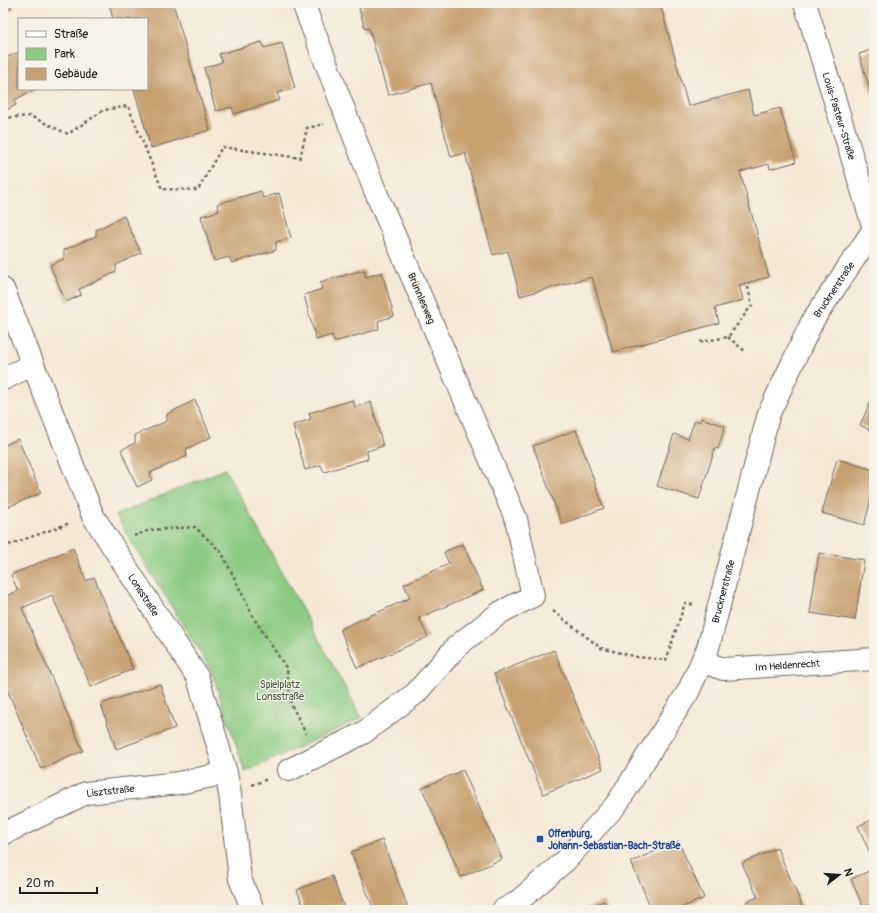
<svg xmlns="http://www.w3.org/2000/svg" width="877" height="913" font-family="Pangolin,sans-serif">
<rect width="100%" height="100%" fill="#f7f3e8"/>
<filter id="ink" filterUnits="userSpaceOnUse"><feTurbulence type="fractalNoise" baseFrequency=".025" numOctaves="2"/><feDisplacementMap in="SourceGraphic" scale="8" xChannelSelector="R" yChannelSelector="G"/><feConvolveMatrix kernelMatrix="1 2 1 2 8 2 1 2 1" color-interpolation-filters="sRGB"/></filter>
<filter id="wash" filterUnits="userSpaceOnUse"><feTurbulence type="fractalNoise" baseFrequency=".012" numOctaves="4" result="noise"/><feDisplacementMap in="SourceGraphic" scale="16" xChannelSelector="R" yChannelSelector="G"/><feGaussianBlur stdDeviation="0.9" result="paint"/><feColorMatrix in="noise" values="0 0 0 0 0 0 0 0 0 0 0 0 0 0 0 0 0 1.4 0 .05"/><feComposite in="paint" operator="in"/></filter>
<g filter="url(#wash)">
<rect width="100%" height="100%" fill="#f5e9d5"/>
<path fill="#8aca81" stroke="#53734e" d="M 225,469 L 362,718 L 245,772 L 211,670 L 129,538 L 116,515 Z"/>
<g id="blocks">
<g fill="#c8a171">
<path d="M 3,3 L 10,3 L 12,8 L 3,12 Z"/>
<path d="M 109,3 L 173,3 L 210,130 L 151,148 L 134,89 L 147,89 L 147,19 L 113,19 Z"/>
<path d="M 363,3 L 660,3 L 688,106 L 748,90 L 754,115 L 780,108 L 796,162 L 770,169 L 769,164 L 740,172 L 769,277 L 739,285 L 743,300 L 715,308 L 719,323 L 613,352 L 592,277 L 520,296 L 508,251 L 493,255 L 465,153 L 451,157 L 431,83 L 388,95 L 369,28 L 365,29 L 359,8 L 364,7 Z"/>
<path d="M 262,42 L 264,48 L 282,43 L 295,88 L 277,93 L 280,100 L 234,114 L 232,107 L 216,111 L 204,68 L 222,62 L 219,54 Z"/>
<path d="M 874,49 L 874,95 L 872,96 L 859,54 Z"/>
<path d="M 19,52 L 19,89 L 36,89 L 14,100 L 16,105 L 3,112 L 3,59 Z"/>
<path d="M 261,191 L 263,198 L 279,193 L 291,238 L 276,242 L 276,250 L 232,263 L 229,257 L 214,261 L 201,216 L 219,211 L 217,204 Z"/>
<path d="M 124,216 L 141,253 L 116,265 L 116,272 L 79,289 L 81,295 L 66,302 L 50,265 L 64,259 L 64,250 L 96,236 L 96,230 Z"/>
<path d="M 364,270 L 366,277 L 382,272 L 394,316 L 378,321 L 379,329 L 334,342 L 332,335 L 316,340 L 304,295 L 322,289 L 320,282 Z"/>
<path d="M 874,394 L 874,432 L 860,425 Z"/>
<path d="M 195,400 L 211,437 L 186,449 L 187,456 L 150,473 L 152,480 L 137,487 L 121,450 L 135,443 L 135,435 L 167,421 L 167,414 Z"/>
<path d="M 353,400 L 355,407 L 371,402 L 383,446 L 367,451 L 368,459 L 324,472 L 321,465 L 305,470 L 293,425 L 311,419 L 309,413 Z"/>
<path d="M 701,418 L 725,426 L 718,449 L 715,448 L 699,499 L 657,486 L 674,434 L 688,439 L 695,420 L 700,422 Z"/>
<path d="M 576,430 L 604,508 L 562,524 L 533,446 Z"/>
<path d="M 18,439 L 41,493 L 3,509 L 3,446 Z"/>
<path d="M 837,459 L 874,470 L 874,488 L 864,525 L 822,513 Z"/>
<path d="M 463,544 L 483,590 L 419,618 L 428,637 L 357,668 L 340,629 L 410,598 L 404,584 L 449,564 L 444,552 Z"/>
<path d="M 73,548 L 86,581 L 94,577 L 133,669 L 91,687 L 52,595 L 22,608 L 83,751 L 41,769 L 3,680 L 3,595 L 4,597 L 18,591 L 11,575 Z"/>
<path d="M 819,553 L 864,560 L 855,620 L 810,613 Z"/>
<path d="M 554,650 L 603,769 L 543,794 L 494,674 Z"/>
<path d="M 160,684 L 175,728 L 116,749 L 101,704 Z"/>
<path d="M 463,770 L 502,859 L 461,877 L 422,788 Z"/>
<path d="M 874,819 L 874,862 L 858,826 Z"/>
<path d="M 382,840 L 409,910 L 374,910 L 351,852 Z"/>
<path d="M 678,841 L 704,898 L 676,910 L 652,910 L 631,862 Z"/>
<path d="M 777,848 L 804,910 L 750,910 L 746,902 L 758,897 L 742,863 Z"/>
<path d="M 874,869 L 874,903 L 863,907 L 851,879 Z"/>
<path d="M 332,876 L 345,910 L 305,910 L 297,890 Z"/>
<path d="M 604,901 L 608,910 L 586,910 L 585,908 Z"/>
<path d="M 8,906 L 10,910 L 3,910 L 3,908 Z"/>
</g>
</g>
</g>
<g filter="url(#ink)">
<use href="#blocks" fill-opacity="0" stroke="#68645d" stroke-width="1"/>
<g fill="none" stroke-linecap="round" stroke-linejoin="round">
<g stroke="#68645d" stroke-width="24">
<g id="minor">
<path id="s1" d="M 805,3 L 874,229"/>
<path id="s2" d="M 3,289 L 93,516 L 198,678 L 226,773 L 230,794 L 240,879 L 253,910"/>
<path d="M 3,379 L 32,365"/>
<path id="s3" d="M 702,661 L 723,669 L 874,659"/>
<path d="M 289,770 L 363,733 L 416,693 L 457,646 L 501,612 L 533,596 L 516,519 L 374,188 L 303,3"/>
<path id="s4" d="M 3,834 L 86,793 L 179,783 L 226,773"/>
<path id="s5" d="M 503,910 L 516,903 L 565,861 L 616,805 L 688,692 L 708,648 L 769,413 L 813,320 L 874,229"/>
</g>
</g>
<g stroke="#68645d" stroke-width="2.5" stroke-dasharray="3 3" stroke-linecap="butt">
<path d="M 3,118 L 30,116 L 68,134 L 104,110 L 128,106 L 162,189 L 198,190 L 222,147 L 300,158 L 307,128 L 324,124"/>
<path d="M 728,337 L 746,352"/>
<path d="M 700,342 L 728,337 L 752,305 L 748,287"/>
<path d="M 134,536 L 150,530 L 195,527 L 222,553 L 255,620 L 287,669 L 291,704 L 306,734"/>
<path d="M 3,547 L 70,523"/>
<path d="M 553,611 L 601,648 L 637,657 L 666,660 L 685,603 L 695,605"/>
<path d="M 252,785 L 268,779"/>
</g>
<use href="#minor" stroke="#fff" stroke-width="22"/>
</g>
</g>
<rect fill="#1a4fb4" stroke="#f7f3e8" stroke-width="1.5" x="536" y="835" width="8" height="8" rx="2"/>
<g text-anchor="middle" stroke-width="3" stroke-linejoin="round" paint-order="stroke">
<g font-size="10" fill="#1c1c1c" stroke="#f7f3e8">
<text dy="4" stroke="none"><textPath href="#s1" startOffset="118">Louis-Pasteur-Straße</textPath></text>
<text dy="4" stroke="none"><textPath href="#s5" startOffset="720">Brucknerstraße</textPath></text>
<text transform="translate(422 298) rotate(67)" y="4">Brünnlesweg</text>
<text dy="4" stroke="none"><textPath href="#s5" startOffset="396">Brucknerstraße</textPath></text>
<text dy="4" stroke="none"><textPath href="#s2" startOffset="338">Lonsstraße</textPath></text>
<text dy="4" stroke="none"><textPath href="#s3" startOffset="87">Im Heldenrecht</textPath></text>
<text dy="4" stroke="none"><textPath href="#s4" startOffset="117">Lisztstraße</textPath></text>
</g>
<g font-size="10" fill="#42593f" stroke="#f7f3e8">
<text x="280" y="688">Spielplatz<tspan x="280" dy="12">Lonsstraße</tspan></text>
</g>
<g font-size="10" font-weight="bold" fill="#164399" stroke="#f7f3e8" text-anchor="start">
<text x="548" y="837">Offenburg,<tspan x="548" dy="12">Johann-Sebastian-Bach-Straße</tspan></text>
</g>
</g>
<rect width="877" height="913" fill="none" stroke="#f7f3e8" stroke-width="16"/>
<rect x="18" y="18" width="130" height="72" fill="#f7f3e8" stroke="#9f9d96"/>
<rect x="26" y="31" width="20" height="6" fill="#ffffff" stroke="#9f9d96"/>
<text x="54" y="38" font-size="12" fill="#1c1c1c">Straße</text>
<rect x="26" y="48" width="20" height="12" fill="#8aca81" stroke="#9f9d96"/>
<text x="54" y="58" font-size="12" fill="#1c1c1c">Park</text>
<rect x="26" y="68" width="20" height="12" fill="#c8a171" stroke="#9f9d96"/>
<text x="54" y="78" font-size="12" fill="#1c1c1c">Gebäude</text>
<g transform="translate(839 875) rotate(73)" stroke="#f7f3e8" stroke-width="3" paint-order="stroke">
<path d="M0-3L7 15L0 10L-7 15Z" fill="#1c1c1c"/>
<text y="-6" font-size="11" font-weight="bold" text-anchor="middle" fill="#1c1c1c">N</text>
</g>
<path d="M20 887v6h77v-6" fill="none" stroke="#1c1c1c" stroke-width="2"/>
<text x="26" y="887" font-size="12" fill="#1c1c1c" stroke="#f7f3e8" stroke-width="3" paint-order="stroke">20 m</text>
</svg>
